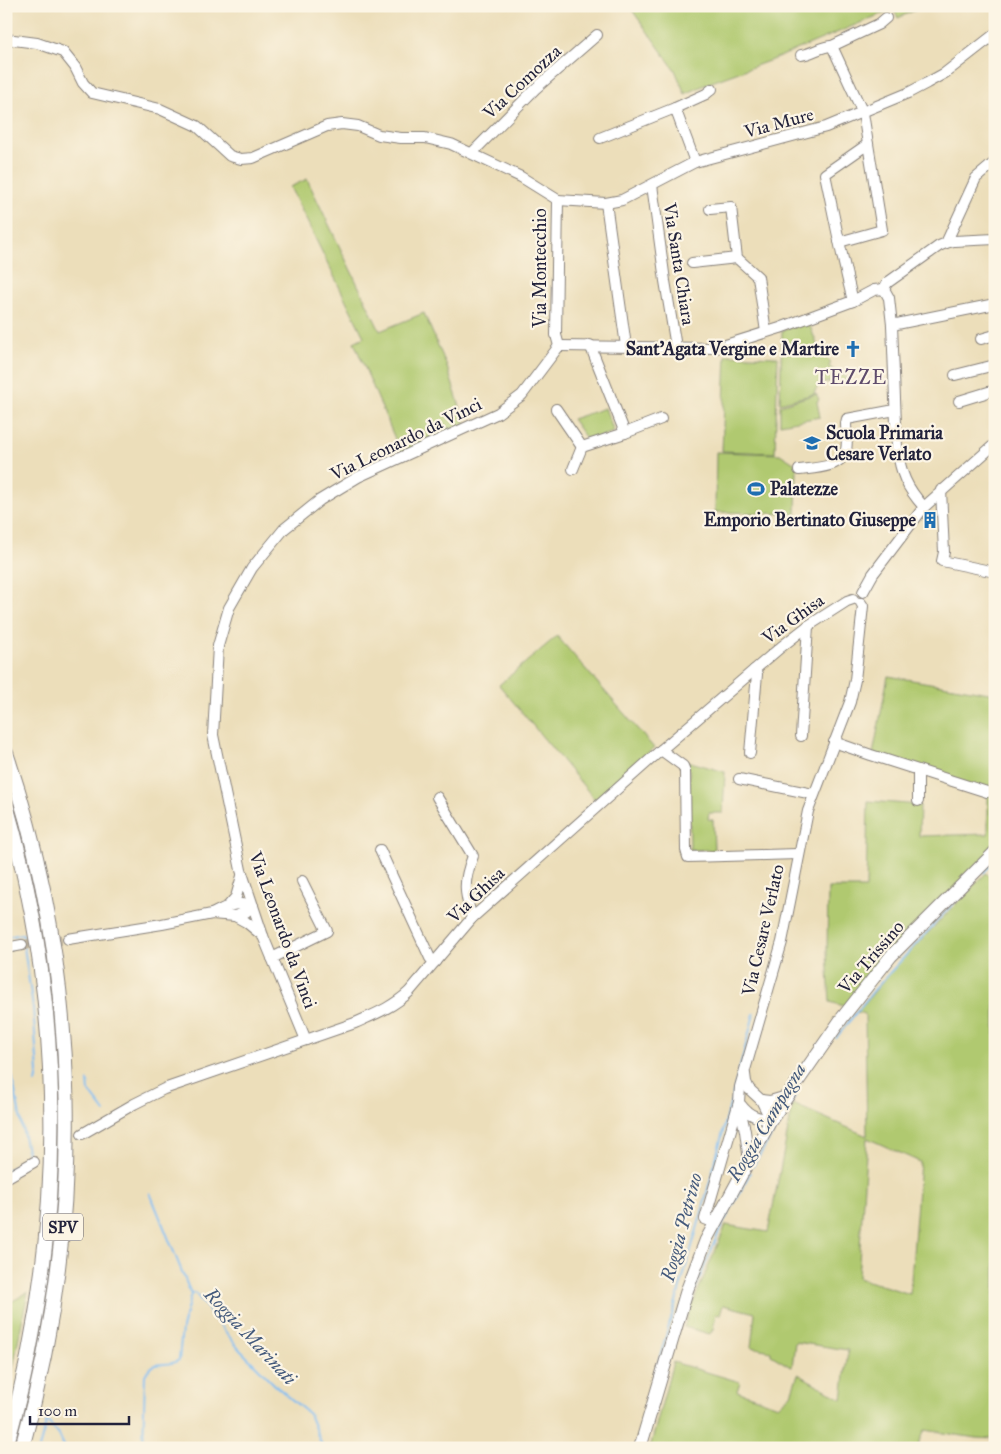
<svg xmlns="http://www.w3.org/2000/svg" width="1001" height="1454" font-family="'IM FELL Great Primer',serif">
<rect width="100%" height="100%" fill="#fcf5e5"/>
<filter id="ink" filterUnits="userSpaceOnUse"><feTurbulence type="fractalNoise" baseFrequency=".02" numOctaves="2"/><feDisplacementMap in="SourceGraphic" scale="10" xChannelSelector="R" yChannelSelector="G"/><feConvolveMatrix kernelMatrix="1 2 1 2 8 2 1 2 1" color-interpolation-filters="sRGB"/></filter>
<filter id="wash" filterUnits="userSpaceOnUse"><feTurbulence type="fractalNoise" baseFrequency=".0096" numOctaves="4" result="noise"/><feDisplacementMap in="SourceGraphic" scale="20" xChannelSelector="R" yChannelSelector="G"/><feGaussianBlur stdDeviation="1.12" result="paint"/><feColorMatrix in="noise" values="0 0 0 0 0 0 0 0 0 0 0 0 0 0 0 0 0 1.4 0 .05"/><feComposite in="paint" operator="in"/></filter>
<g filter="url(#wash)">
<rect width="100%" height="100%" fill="#ecdeba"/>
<g fill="#b0c96f" stroke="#697655" fill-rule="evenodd">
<path d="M 635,6 L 924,6 L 898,18 L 893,9 L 777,58 L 709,83 L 685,94 L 675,70 L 632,10 Z"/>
<path d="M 307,179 L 380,331 L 424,313 L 446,364 L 466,425 L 401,453 L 354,342 L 364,337 L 290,187 Z"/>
<path d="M 808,321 L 820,352 L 831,362 L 829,367 L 847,378 L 845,382 C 833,382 818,380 814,394 L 780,403 L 782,331 Z"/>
<path d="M 726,355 L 778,357 L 775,453 L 722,451 Z"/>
<path d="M 816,394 L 819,399 L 817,402 L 820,417 L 780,424 L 780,405 Z"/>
<path d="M 605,408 L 614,432 L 588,441 L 572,419 Z"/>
<path d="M 716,452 L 780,454 L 797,465 L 796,514 L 715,512 Z"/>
<path d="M 557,636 L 654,748 L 597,802 L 499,685 Z"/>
<path d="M 888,676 L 995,694 L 995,847 L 844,1006 L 830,1002 L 827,953 L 828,888 L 866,888 L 868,801 L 920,805 L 919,836 L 988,834 L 988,793 L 873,754 Z"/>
<path d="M 687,761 L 725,772 L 723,813 L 709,813 L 708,819 L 713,820 L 714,850 L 690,850 L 689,768 Z"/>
<path d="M 986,873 L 992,879 L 992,923 L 995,924 L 995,1439 L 976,1438 L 925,1430 L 917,1448 L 650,1448 L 673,1362 L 740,1382 L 737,1391 L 778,1406 L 791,1394 L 798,1374 L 842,1399 L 848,1350 L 795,1342 L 792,1367 L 789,1366 L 771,1355 L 771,1351 L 751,1347 L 755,1313 L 723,1305 L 720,1315 L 716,1314 L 713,1329 L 710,1334 L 684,1327 L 689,1312 L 726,1225 L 768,1232 L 793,1104 L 867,1136 L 865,1014 L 857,1012 L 897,965 ZM 867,1138 L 920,1162 L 910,1294 L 858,1278 Z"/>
<path d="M 28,1292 L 6,1402 L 6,1305 Z"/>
</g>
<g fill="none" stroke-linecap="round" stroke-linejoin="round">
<g stroke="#80bef3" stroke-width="2">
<path d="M 984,872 L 995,861"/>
<path d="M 6,937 L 23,934 L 24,942"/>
<path d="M 24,947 L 33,1008 L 38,1072 L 36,1083"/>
<path d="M 836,1038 L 874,990 L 957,899"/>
<path d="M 6,1061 L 12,1076 L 29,1161"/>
<path d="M 88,1081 L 89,1091 L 105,1112"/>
<path d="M 753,1166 L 797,1093"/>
<path d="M 6,1171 L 28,1159"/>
<path d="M 191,1294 L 195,1293 L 239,1349 L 276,1386 L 309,1414 L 323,1448"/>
<path d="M 689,1304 L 720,1229 L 750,1173"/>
<path d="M 647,1402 L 701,1215 L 754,1014"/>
<path d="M 43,1416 L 59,1435 L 65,1448"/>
<path d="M 39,1448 L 47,1420"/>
<path d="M 143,1448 L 145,1375 C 155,1357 165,1369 179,1360 L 182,1328 L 191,1294 L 150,1193"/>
</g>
</g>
</g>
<g filter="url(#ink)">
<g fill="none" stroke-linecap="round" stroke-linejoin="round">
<path stroke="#c4b8a1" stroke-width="10" stroke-dasharray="10 5" stroke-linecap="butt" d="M 22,945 L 68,939"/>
<g stroke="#87807a" stroke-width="12">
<g id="minor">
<path d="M 6,39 L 37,43 L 63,52 L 75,67 L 83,83 L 92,93 L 160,109 L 197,126 L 230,156 L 241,159 L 253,158 L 327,126 L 342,124 L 358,126 L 379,135 L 401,138 L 425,138 L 451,144 L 521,177 L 558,200 L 556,335 L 559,346"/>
<path d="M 801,55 C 812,54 821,46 832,46"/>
<path d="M 600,138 L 675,108"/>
<path d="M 868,144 L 863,113 L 832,46 L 879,24 L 886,18"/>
<path d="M 472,153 L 535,89 L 597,35"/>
<path d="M 695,162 L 675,108 L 706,94 L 712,89"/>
<path d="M 652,185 L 665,281 L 676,347"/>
<path d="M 558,200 L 606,203 L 622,200 L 695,162 L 826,127 L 908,93 L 927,83 L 945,73 L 995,34"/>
<path d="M 606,203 L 626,346"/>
<path d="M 710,209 L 731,207 L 737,258 L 758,277 L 766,332"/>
<path d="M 839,242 L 882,230 L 868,144 L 825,174 C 834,216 842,259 853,301"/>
<path d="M 946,243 L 976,178 L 995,162"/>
<path d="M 692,263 L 737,258"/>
<path d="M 884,289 L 889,298 L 892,325 L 897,448 C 901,474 906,487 924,507"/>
<path d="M 884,289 L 887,283 L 939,246 L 946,243 L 954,241 L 995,239"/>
<path d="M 892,325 L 995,304"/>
<path d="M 981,339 L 995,335"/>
<path d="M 590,345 L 625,433 L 661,419"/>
<path d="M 559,346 L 716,348 L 780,328 L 853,301 L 874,290 L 884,289"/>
<path d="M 955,375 L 995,365"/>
<path d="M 959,401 L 995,390"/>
<path d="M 556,409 L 582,447"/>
<path d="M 573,469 L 582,447 L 625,433"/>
<path d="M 799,470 C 814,468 842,468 846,450 C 848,442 846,431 846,423 L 847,419 L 895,410"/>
<path d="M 941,490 L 944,552 L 942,561 L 995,572"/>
<path d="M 863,592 L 873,574 L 924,507 L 995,444"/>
<path d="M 801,736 L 808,626"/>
<path d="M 834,742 L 871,755 L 987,792"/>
<path d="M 661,750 L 683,766 L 685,771 L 686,850 L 688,857 L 798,854"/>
<path d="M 750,753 L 757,674 L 754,670"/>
<path d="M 739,779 L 813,794"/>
<path d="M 437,797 L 473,856 C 463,882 464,891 472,918"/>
<path d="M 918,801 L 918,771"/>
<path d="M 380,850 L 430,958 L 435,962"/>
<path d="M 229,905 L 236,897 L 242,876"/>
<path d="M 212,914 C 227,906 236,901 253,906"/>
<path d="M 235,916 L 246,922 L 263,936"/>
<path d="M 68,939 L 162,924 L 212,914 L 235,916 L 246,912 L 253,906"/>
<path d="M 6,948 L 22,945"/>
<path d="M 272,958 L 327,931 L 302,881"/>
<path d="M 306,1040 L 263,936 L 241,870 L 213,735 L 218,646 L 229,608 L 252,568 L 284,529 L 320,500 L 358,477 L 498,413 L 522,395 L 559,346"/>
<path d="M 745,1074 L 746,1082 L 749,1089 L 761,1100 L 771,1120"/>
<path d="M 761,1100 L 770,1101 L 787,1096"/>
<path d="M 739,1103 L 745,1131 L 749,1161"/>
<path d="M 741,1105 C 749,1116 758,1118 771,1120"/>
<path d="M 82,1134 L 134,1104 L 164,1089 L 355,1023 C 375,1014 393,1007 409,992 L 472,918 L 661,750 L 781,647 L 808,626 L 847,601 L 853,599"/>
<path d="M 6,1178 L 34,1162"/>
<path d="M 715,1223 L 705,1219 L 739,1102 L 740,1087 L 782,942 L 808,811 L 850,702 L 855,680 L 863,606 L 861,603"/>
</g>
</g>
<g stroke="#87807a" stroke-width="14">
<path id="major" d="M 640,1448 L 687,1290 L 706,1240 L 771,1120 L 842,1018 L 891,956 L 995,852"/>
</g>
<g stroke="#87807a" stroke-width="16">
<g id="highway">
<path d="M 6,753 C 82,977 86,1220 22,1448"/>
<path d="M 6,805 C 67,1015 66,1237 6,1447"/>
</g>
</g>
<use href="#minor" stroke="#fff" stroke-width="10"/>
<use href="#major" stroke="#fff" stroke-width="12"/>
<use href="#highway" stroke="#fff" stroke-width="14"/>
</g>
</g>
<defs>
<g id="church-bare" transform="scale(1.35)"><path d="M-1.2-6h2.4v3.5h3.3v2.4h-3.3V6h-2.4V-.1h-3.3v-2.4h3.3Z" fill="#1f6fb2" stroke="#fcf5e5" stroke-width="2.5" paint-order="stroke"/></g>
<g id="school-bare" transform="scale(1.35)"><path d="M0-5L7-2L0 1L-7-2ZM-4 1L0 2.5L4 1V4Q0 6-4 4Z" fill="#1f6fb2" stroke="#fcf5e5" stroke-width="2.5" paint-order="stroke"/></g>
<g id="stadium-bare" transform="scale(1.35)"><path d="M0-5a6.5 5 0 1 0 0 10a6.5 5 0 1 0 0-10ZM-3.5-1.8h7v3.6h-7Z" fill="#1f6fb2" stroke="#fcf5e5" stroke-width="2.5" paint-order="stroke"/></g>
<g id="building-bare" transform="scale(1.35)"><path d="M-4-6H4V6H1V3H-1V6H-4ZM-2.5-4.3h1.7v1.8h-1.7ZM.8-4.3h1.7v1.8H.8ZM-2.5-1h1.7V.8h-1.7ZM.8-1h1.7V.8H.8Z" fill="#1f6fb2" stroke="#fcf5e5" stroke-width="2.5" paint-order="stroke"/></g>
</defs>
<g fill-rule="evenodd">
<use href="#church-bare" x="853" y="349"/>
<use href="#school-bare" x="812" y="443"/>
<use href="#stadium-bare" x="756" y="489"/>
<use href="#building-bare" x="930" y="520"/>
</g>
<g text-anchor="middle" stroke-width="4.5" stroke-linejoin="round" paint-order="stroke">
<rect fill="#fcf5e5" stroke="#63616e" stroke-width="1" x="43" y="1213.5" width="40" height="27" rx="4"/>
<g font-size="16" font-weight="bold" fill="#22223b">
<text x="63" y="1233">SPV</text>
</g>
<g font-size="18" fill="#22223b" stroke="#fcf5e5">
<text transform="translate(522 82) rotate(-43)" y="6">Via Comozza</text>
<text transform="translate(779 123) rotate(-15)" y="6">Via Mure</text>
<text transform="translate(679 264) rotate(81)" y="6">Via Santa Chiara</text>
<text transform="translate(540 268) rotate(-90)" y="6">Via Montecchio</text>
<text transform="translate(406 439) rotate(-26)" y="6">Via Leonardo da Vinci</text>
<text transform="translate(793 619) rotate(-36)" y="6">Via Ghisa</text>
<text transform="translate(476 895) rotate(-44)" y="6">Via Ghisa</text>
<text transform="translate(283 930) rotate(70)" y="6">Via Leonardo da Vinci</text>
<text transform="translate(763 930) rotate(-77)" y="6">Via Cesare Verlato</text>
<text transform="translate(871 957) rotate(-49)" y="6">Via Trissino</text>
</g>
<g font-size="18" font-weight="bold" fill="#22223b" stroke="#fcf5e5" text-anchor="end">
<text x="839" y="355">Sant'Agata Vergine e Martire</text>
<text x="826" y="439" text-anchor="start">Scuola Primaria<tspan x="826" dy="21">Cesare Verlato</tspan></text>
<text x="770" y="495" text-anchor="start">Palatezze</text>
<text x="916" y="526">Emporio Bertinato Giuseppe</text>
</g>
<g font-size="19" font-style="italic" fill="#43597b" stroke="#fcf5e5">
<text transform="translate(766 1122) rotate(-59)" y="7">Roggia Campagna</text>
<text transform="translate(681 1227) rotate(-75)" y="7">Roggia Petrino</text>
<text transform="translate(251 1336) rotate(47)" y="7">Roggia Marinati</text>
</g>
<g font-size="20" letter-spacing="1" fill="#5f4c6c" stroke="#fcf5e5">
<text x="851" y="384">TEZZE</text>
</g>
</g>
<rect width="1001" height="1454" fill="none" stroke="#fcf5e5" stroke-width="25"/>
<path d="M30 1416v8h99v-8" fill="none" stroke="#22223b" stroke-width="2.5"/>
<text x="38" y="1416" font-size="15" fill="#22223b" stroke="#fcf5e5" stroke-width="4" paint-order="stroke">100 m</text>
</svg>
